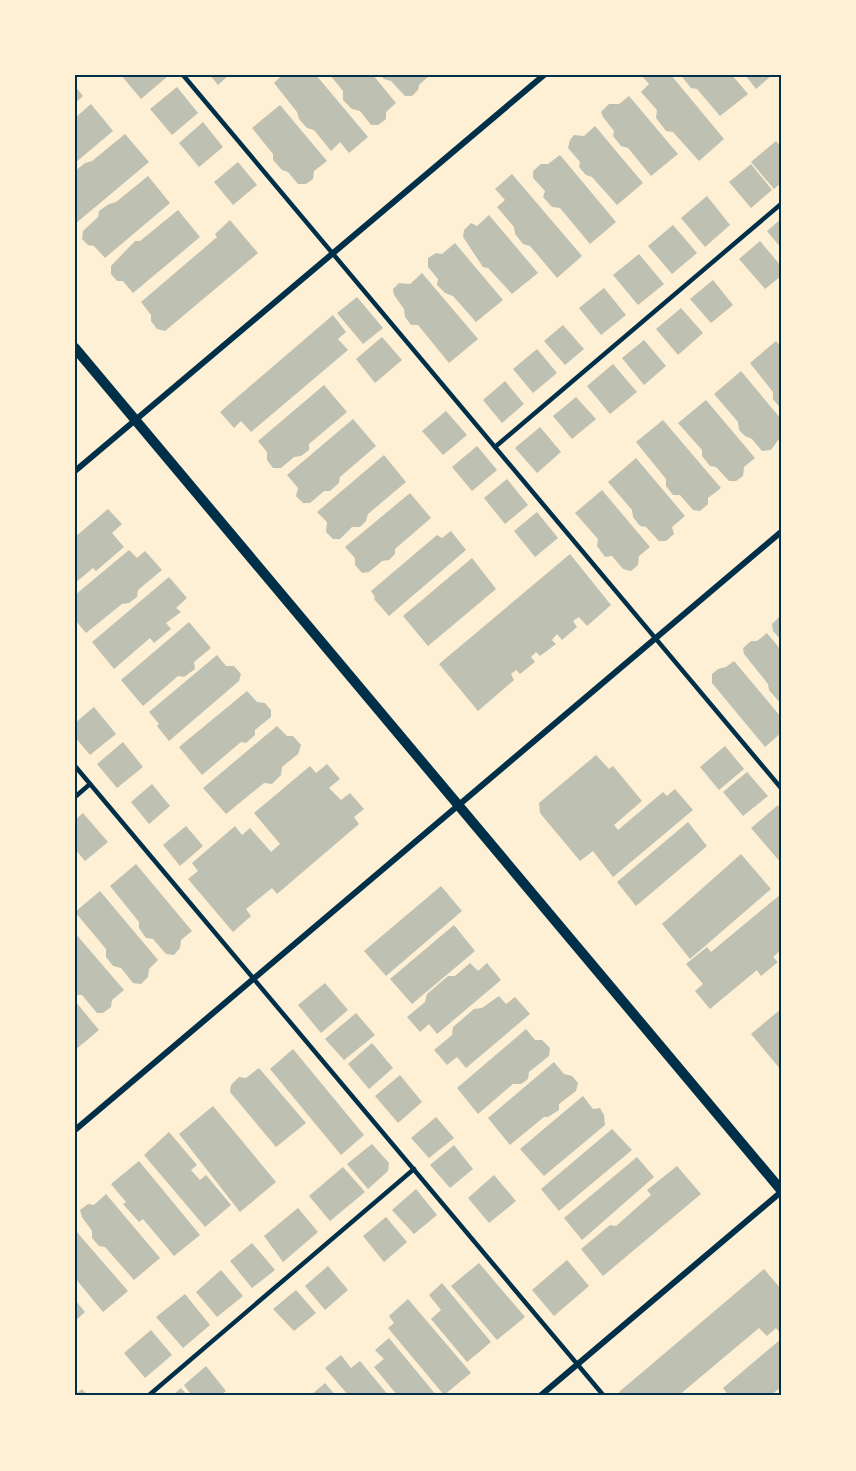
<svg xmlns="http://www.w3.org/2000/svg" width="856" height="1471" font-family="'Asap Condensed',sans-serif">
<rect width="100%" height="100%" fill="#fdf0d5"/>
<g fill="#bec0b2">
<path d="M 121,75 L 167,75 L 168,76 L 141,99 Z"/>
<path d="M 210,75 L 229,75 L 218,85 Z"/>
<path d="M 282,75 L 316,75 L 368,137 L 349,153 L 340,142 L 331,151 L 314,130 L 307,128 L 299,119 L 297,112 L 274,83 Z"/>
<path d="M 330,75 L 373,75 L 396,103 L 386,112 L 386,119 L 378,125 L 371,125 L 360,111 L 352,109 L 343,100 L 343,91 Z"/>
<path d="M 380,75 L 430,75 L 419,85 L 418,90 L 412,96 L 405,96 L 391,81 L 384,79 Z"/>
<path d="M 641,75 L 671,75 L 724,139 L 699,161 L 673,132 L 666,131 L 656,118 L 657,110 L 641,92 L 649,84 Z"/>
<path d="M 683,75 L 732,75 L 748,94 L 720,116 L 697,89 L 691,88 L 683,78 Z"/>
<path d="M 745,75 L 772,75 L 756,89 Z"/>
<path d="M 75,86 L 83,96 L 75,103 Z"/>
<path d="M 177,87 L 198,113 L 172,135 L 150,109 Z"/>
<path d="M 629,96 L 678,154 L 651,176 L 628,148 L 621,146 L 613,136 L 614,131 L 603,117 L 601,112 L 609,104 L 619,104 Z"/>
<path d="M 91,104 L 113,131 L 75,163 L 75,118 Z"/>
<path d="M 280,105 L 327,161 L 314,171 L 313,179 L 306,184 L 298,184 L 288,172 L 282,170 L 273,160 L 273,154 L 252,128 Z"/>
<path d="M 203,122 L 223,147 L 199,167 L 179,143 Z"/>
<path d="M 595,126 L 643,183 L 617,205 L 592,177 L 586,175 L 579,167 L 580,162 L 568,148 L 570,140 L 574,135 L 584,136 Z"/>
<path d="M 125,134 L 149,162 L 75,224 L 75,171 L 85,163 L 92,161 Z"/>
<path d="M 776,141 L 781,147 L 781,183 L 774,189 L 751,162 Z"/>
<path d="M 560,155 L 616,222 L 590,244 L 560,208 L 552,207 L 543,197 L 545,191 L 533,178 L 533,171 L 541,164 L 548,164 Z"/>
<path d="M 238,162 L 257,185 L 233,205 L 214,182 Z"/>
<path d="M 751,164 L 772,190 L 751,208 L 729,182 Z"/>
<path d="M 512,174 L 582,256 L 557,278 L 530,246 L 523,244 L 515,234 L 514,227 L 497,207 L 505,200 L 495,189 Z"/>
<path d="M 148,176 L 170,203 L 105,258 L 94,246 L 88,245 L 82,239 L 83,231 L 98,217 L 99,211 L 109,204 L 116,202 Z"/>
<path d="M 707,196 L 730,225 L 705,247 L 681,218 Z"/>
<path d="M 178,210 L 200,237 L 133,293 L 123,281 L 117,281 L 111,274 L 111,266 L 135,241 L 140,241 Z"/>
<path d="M 489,215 L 538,273 L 512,294 L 488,268 L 483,267 L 463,237 L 464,230 L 471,223 L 477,226 Z"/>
<path d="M 781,219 L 781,248 L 767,231 Z"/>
<path d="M 230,220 L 258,253 L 165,331 L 157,329 L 151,321 L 151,315 L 141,302 L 217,237 L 215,234 Z"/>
<path d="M 673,225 L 697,253 L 672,274 L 648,246 Z"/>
<path d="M 760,241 L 781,266 L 781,276 L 765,289 L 739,259 Z"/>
<path d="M 455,243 L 503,300 L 476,322 L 453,296 L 445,293 L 437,285 L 438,279 L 428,267 L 428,258 L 436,253 L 442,254 Z"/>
<path d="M 639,254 L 664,284 L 638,305 L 613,275 Z"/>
<path d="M 422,273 L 478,339 L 449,363 L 418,325 L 411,325 L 405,317 L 404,309 L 394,295 L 393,289 L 399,283 L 410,284 Z"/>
<path d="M 713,280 L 733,305 L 711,323 L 690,299 Z"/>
<path d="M 604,288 L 626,315 L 601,335 L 579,308 Z"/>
<path d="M 357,297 L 383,328 L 363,344 L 337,313 Z"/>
<path d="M 681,308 L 703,333 L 678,355 L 656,329 Z"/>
<path d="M 333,315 L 346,332 L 338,339 L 348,350 L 251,432 L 241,421 L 234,428 L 220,412 Z"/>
<path d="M 563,325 L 584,349 L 565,365 L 544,341 Z"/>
<path d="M 382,337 L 402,360 L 375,383 L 356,359 Z"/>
<path d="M 644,340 L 666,366 L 644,385 L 622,358 Z"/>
<path d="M 776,341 L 781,347 L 781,409 L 773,399 L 773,392 L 750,363 Z"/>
<path d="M 537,349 L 557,373 L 533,393 L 513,369 Z"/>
<path d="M 613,364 L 637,392 L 610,414 L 587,386 Z"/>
<path d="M 741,371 L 781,419 L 781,436 L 771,450 L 762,451 L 752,439 L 745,436 L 739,430 L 738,422 L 714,394 Z"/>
<path d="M 505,381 L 524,404 L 502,423 L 483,400 Z"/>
<path d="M 324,385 L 347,412 L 309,444 L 309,450 L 301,456 L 294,457 L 281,468 L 273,468 L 267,460 L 267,452 L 258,441 Z"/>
<path d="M 576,397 L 596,419 L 572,439 L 553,416 Z"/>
<path d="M 706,400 L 755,458 L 744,467 L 743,476 L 736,481 L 729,481 L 716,467 L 710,466 L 702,456 L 702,450 L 678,423 Z"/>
<path d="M 446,411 L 467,435 L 443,455 L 422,431 Z"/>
<path d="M 353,419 L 376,446 L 340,477 L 339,483 L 330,491 L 324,491 L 310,503 L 303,503 L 296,496 L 298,488 L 287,475 Z"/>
<path d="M 663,420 L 721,488 L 708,498 L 708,504 L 700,511 L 693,510 L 680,495 L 673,495 L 666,486 L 666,479 L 636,442 Z"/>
<path d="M 540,427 L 561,452 L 537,473 L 515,448 Z"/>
<path d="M 477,446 L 497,470 L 472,491 L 452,467 Z"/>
<path d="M 384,455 L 406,482 L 368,514 L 366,521 L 360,527 L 352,527 L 340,539 L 333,539 L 326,532 L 327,522 L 317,512 Z"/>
<path d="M 636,458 L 685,516 L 672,527 L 674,534 L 666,541 L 659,541 L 646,527 L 640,526 L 633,517 L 632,510 L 608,482 Z"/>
<path d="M 507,479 L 528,505 L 505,524 L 484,498 Z"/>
<path d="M 602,490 L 650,547 L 639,556 L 638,565 L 631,571 L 623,569 L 612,556 L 605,557 L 597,546 L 598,539 L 575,513 Z"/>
<path d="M 410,493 L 431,518 L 395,549 L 395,554 L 389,560 L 382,561 L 369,572 L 362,573 L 355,565 L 355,558 L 345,547 Z"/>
<path d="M 108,509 L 122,524 L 112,533 L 124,547 L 96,571 L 93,568 L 75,583 L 75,537 Z"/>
<path d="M 537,512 L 558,538 L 535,557 L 514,531 Z"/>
<path d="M 451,531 L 466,550 L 389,616 L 374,599 L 375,597 L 371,591 L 437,535 L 442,538 Z"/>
<path d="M 129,550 L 137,558 L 145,551 L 162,570 L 138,590 L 137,597 L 129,603 L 122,604 L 86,633 L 75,620 L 75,595 Z"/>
<path d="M 570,554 L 611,605 L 587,626 L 579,617 L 573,621 L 577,627 L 562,640 L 557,634 L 552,640 L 556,644 L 540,656 L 536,652 L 531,657 L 535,662 L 520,674 L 516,670 L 511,674 L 514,680 L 478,711 L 439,664 Z"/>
<path d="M 472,558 L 496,589 L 428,646 L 403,616 Z"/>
<path d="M 169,577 L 187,598 L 176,608 L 181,612 L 166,623 L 171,629 L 154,643 L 150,638 L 114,669 L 92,642 Z"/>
<path d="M 779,617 L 781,617 L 781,640 L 773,631 L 772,624 Z"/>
<path d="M 189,622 L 211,648 L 194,662 L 195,669 L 184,677 L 178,676 L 143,706 L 121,680 Z"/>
<path d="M 767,633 L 781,650 L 781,704 L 769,690 L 768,684 L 744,654 L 743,648 L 751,641 L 757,641 Z"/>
<path d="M 217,655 L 226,666 L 234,666 L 241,674 L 239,681 L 169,741 L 157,726 L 159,724 L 149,712 Z"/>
<path d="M 734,661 L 781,717 L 781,733 L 765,747 L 712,683 L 712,674 L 718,669 L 726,667 Z"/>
<path d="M 247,691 L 257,702 L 265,703 L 271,710 L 271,717 L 255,730 L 255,735 L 246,743 L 241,742 L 202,775 L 179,747 Z"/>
<path d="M 94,707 L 116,734 L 90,755 L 75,737 L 75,723 Z"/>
<path d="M 277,726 L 287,736 L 293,736 L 301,745 L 298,754 L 282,767 L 281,775 L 272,784 L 264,783 L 226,814 L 203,788 Z"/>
<path d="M 123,742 L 143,767 L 117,788 L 97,764 Z"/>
<path d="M 725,746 L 744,769 L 719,790 L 700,767 Z"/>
<path d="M 596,755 L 609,769 L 613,766 L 642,801 L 614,825 L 618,830 L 663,792 L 667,796 L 675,789 L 693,810 L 613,877 L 593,851 L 580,861 L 540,813 L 539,803 Z"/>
<path d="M 327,764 L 340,779 L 329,788 L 341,800 L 350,793 L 364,809 L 354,817 L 359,824 L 277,894 L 272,888 L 246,909 L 251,916 L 233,932 L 188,879 L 198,871 L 192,863 L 235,826 L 242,835 L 250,828 L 271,852 L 280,844 L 254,813 L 310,766 L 316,773 Z"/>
<path d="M 747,772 L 768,796 L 743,816 L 723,792 Z"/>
<path d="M 152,784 L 170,806 L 149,824 L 131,802 Z"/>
<path d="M 778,805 L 781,809 L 781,863 L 751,828 Z"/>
<path d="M 83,813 L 108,842 L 85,861 L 75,849 L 75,820 Z"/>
<path d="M 688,822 L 707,846 L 636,906 L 617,882 Z"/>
<path d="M 186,826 L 203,846 L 180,866 L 163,845 Z"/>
<path d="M 741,854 L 771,889 L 690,959 L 662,924 Z"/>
<path d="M 136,864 L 192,931 L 181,940 L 180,948 L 174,955 L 166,954 L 153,939 L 146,938 L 139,928 L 139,922 L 110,886 Z"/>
<path d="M 441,886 L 462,911 L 386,976 L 364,951 Z"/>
<path d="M 100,891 L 158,960 L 149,969 L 148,977 L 141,984 L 133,983 L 121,968 L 113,966 L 106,957 L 106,949 L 75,912 Z"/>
<path d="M 781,894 L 781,950 L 773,957 L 778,962 L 761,976 L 757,970 L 710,1009 L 695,991 L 703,984 L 686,964 L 707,947 L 711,952 Z"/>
<path d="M 454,925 L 475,951 L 412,1004 L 390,979 Z"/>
<path d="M 75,933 L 124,990 L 112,1000 L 111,1007 L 103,1013 L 97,1013 L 82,995 L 75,995 Z"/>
<path d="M 470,963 L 478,971 L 487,963 L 501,980 L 437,1034 L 429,1024 L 420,1032 L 407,1017 L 425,1002 L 427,994 L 448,976 L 455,976 Z"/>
<path d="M 325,983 L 348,1010 L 321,1033 L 298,1005 Z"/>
<path d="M 499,996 L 506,1004 L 515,997 L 530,1014 L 466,1068 L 457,1057 L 447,1065 L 434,1050 L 452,1035 L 453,1027 L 474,1009 L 482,1008 Z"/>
<path d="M 75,1001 L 99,1030 L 75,1050 Z"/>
<path d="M 781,1009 L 781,1070 L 751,1034 Z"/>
<path d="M 356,1013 L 375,1035 L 344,1060 L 325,1039 Z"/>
<path d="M 526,1029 L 535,1040 L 542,1040 L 550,1048 L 549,1056 L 529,1072 L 528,1079 L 521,1084 L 513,1084 L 478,1114 L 457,1088 Z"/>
<path d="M 372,1043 L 393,1068 L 369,1089 L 348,1064 Z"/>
<path d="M 293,1049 L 364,1135 L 341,1155 L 270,1069 Z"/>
<path d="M 554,1062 L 564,1074 L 572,1076 L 578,1083 L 576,1091 L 559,1104 L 559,1110 L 548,1117 L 544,1117 L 510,1145 L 488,1118 Z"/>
<path d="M 259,1068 L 306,1123 L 276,1147 L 230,1092 L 231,1085 L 239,1077 L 246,1078 Z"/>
<path d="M 400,1075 L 422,1102 L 398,1123 L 375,1096 Z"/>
<path d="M 583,1096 L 593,1109 L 600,1108 L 604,1115 L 605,1125 L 544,1176 L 520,1149 Z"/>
<path d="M 213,1106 L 276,1182 L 240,1212 L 179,1134 Z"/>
<path d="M 436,1117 L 454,1138 L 429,1158 L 411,1138 Z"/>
<path d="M 612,1129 L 632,1150 L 559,1211 L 541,1189 Z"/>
<path d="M 169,1132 L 197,1165 L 191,1170 L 200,1180 L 206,1175 L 231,1205 L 205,1227 L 144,1155 Z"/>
<path d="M 372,1144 L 389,1163 L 388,1171 L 368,1189 L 347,1164 Z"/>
<path d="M 454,1145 L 473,1169 L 450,1188 L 430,1165 Z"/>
<path d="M 637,1157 L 654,1177 L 582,1240 L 564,1218 Z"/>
<path d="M 139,1161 L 200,1235 L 174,1256 L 143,1219 L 139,1222 L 123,1204 L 126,1202 L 111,1184 Z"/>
<path d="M 677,1166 L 701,1194 L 603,1276 L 581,1249 L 610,1225 L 616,1226 L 651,1195 L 647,1190 Z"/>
<path d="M 343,1167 L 365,1192 L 330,1221 L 309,1196 Z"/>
<path d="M 494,1175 L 516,1201 L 489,1223 L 468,1198 Z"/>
<path d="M 416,1189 L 437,1215 L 414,1234 L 392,1210 Z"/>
<path d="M 106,1194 L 160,1258 L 134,1280 L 105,1247 L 99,1246 L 92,1238 L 92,1231 L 82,1217 L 80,1210 L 88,1204 L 94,1205 Z"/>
<path d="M 298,1208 L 318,1232 L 283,1262 L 264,1236 Z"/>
<path d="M 386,1217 L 407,1242 L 384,1262 L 363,1236 Z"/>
<path d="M 75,1230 L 128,1291 L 103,1312 L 75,1278 Z"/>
<path d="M 252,1243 L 275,1270 L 252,1288 L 230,1261 Z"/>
<path d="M 567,1260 L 589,1286 L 554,1316 L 532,1290 Z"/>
<path d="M 479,1263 L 525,1317 L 497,1340 L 451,1286 Z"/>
<path d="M 328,1266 L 348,1290 L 325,1310 L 305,1286 Z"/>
<path d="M 764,1269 L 781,1289 L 781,1334 L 776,1328 L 767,1336 L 759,1328 L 678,1396 L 622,1396 L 619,1392 Z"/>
<path d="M 221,1270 L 243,1296 L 217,1317 L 196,1292 Z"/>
<path d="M 442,1283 L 491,1342 L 467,1362 L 431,1319 L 441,1310 L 429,1295 Z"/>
<path d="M 296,1290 L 316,1313 L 294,1331 L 273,1309 Z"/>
<path d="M 185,1294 L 210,1325 L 183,1348 L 156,1317 Z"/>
<path d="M 408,1299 L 471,1373 L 444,1395 L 388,1328 L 394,1323 L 389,1316 Z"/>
<path d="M 75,1300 L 85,1312 L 75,1321 Z"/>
<path d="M 151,1330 L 172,1355 L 145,1378 L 124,1353 Z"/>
<path d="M 389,1338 L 437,1396 L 398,1396 L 374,1367 L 384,1359 L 375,1350 Z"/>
<path d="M 781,1339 L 781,1387 L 770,1396 L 729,1396 L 723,1388 Z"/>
<path d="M 341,1355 L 351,1368 L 360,1361 L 389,1396 L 349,1396 L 325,1368 Z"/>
<path d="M 206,1366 L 226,1391 L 219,1396 L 192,1396 L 184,1385 Z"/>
<path d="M 325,1383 L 336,1396 L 310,1396 Z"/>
<path d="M 181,1388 L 188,1396 L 172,1396 Z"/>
<path d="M 82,1389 L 88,1396 L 75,1396 L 75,1395 Z"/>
</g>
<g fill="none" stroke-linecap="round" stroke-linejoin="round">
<g stroke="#003049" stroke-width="4.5">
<path d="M 183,75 L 781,788"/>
<path d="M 495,447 L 781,204"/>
<path d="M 75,766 L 604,1396"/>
<path d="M 75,797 L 90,784"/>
<path d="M 148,1396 L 414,1169"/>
</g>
<g stroke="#003049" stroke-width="6">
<path d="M 75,471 L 544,75"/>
<path d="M 75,1130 L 781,532"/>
<path d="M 540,1396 L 781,1192"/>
</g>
<path stroke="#003049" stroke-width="10" d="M 75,348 L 781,1190"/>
</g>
<rect width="856" height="1471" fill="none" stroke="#fdf0d5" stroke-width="153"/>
<rect x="76" y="76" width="704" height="1318" fill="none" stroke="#003049" stroke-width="2"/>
</svg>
